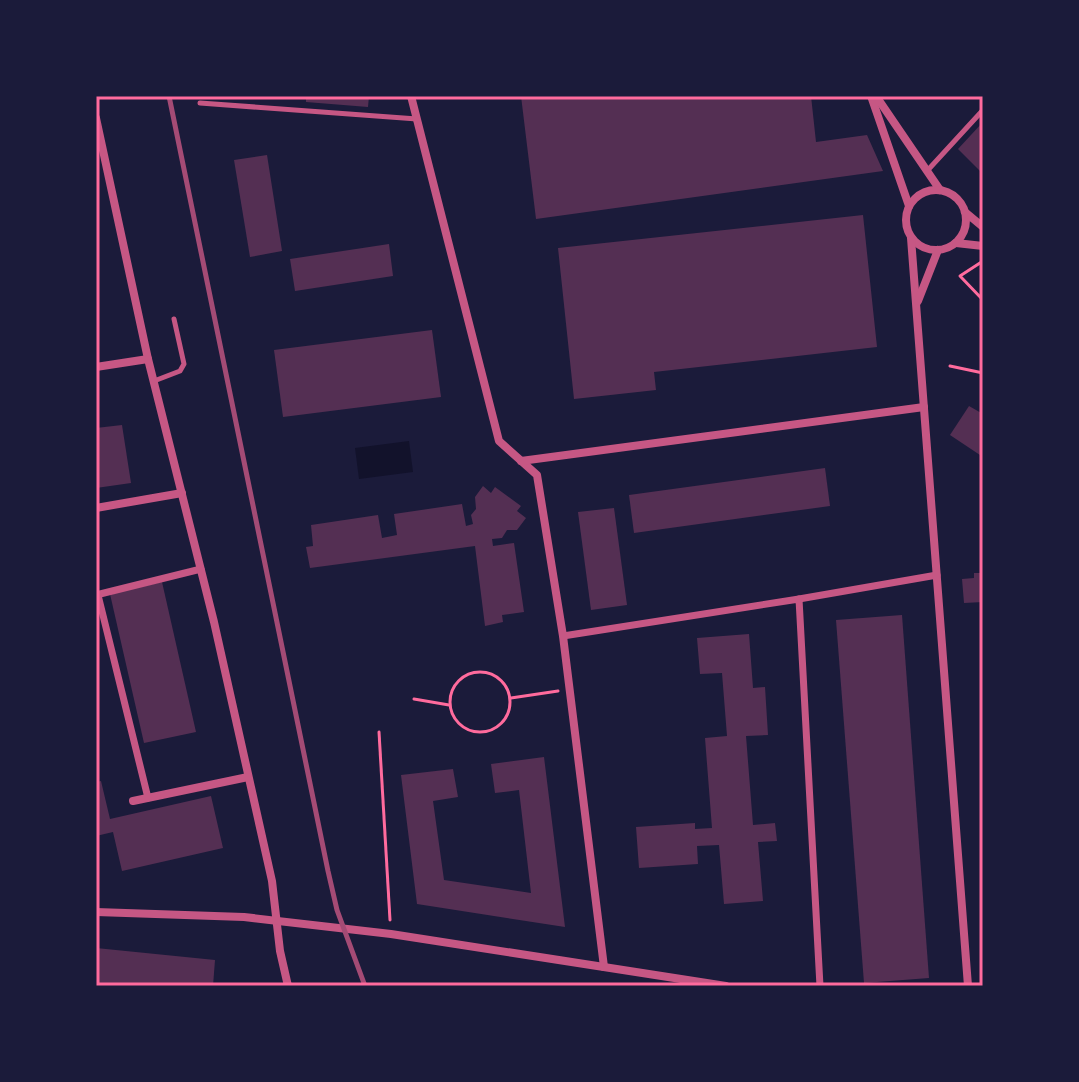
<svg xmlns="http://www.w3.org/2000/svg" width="1079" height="1082" font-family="Arial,sans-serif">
<rect width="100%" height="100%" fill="#1b1b3a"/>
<path fill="#12122b" d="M 409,441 L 413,472 L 359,479 L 355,448 Z"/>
<g fill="#542f53">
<path d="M 306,96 L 369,96 L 368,107 L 306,102 Z"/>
<path d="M 521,96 L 811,96 L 816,142 L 867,135 L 883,171 L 536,219 Z"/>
<path d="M 983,122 L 983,174 L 958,149 Z"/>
<path d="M 267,155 L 282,251 L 250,257 L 234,160 Z"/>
<path d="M 863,215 L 877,347 L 654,372 L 656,390 L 574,399 L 558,248 Z"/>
<path d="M 389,244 L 393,276 L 295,291 L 290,259 Z"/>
<path d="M 432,330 L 441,397 L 283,417 L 274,350 Z"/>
<path d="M 969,406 L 983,414 L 983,457 L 950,435 Z"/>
<path d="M 122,425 L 131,483 L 96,488 L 96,428 Z"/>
<path d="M 825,468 L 830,506 L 634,533 L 629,495 Z"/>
<path d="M 483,486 L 491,493 L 495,487 L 521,506 L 517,511 L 526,518 L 517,530 L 507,530 L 502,538 L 492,539 L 493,546 L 514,543 L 524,612 L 502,615 L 503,622 L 485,626 L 475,546 L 310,568 L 306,547 L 313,546 L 311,525 L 378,515 L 382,538 L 397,535 L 394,514 L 462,504 L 466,526 L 473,524 L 471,515 L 476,509 L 475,497 Z"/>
<path d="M 614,508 L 627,605 L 591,610 L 578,512 Z"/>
<path d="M 974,573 L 983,573 L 983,602 L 964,603 L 962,579 L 974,578 Z"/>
<path d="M 162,582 L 196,732 L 144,743 L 110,594 Z"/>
<path d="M 902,615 L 929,978 L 864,983 L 836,620 Z"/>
<path d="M 749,634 L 753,688 L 765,687 L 768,735 L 746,736 L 753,825 L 775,823 L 777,841 L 758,842 L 763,901 L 724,904 L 719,845 L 697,846 L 698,864 L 639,868 L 636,827 L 695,823 L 695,829 L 712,828 L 705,738 L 727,736 L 722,673 L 700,674 L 697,638 Z"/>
<path d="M 544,757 L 565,927 L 417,904 L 401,775 L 453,769 L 458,797 L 433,801 L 444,880 L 531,893 L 519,790 L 495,793 L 491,764 Z"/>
<path d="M 101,781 L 110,819 L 211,796 L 223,848 L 122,871 L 113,832 L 96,836 L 96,782 Z"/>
<path d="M 96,948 L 215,960 L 213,986 L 96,986 Z"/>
</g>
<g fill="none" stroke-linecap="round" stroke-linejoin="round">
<g stroke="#ff6b9d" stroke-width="3">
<path d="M 983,261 L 960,276 L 983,300"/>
<path d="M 950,366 L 983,373"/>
<circle cx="480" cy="702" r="30"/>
<path d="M 511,698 L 558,691"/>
<path d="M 414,699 L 449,705"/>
<path d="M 379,732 L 390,920"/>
</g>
<g stroke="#c65784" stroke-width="5">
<path d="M 200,103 L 417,119"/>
<path d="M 927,171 L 983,110"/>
<path d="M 154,381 L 180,371 L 184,364 L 174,319"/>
</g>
<g stroke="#c65784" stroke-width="7">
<path d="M 96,595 L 201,569"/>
<path d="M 98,595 L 148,798"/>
<path d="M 799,599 L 937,575"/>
<path d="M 563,636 L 799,599 L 820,986"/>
</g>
<g stroke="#c65784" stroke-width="8">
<path d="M 411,96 L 499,441 L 537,475 L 563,636 L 604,967"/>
<path d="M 871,96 L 909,206"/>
<path d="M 876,96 L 940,190"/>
<path d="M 96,118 L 148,359 L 214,622 L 272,881 L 280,951 L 288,986"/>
<circle cx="936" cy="220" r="30"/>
<path d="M 965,212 L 983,227"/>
<path d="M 911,238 L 968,986"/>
<path d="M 956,243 L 983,246"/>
<path d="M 918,301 L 938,250"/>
<path d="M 96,367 L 148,359"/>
<path d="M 521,461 L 924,407"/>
<path d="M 96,508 L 182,493"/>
<path d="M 133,801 L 248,777"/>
<path d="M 96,912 L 244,917 L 391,934 L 726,986"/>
</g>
<path stroke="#a44b75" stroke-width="5" d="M 169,96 L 328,871 L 337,910 L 365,986"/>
</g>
<rect width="1079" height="1082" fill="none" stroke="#1b1b3a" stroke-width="196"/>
<rect x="98" y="98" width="883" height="886" fill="none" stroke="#ff6b9d" stroke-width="3"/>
</svg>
